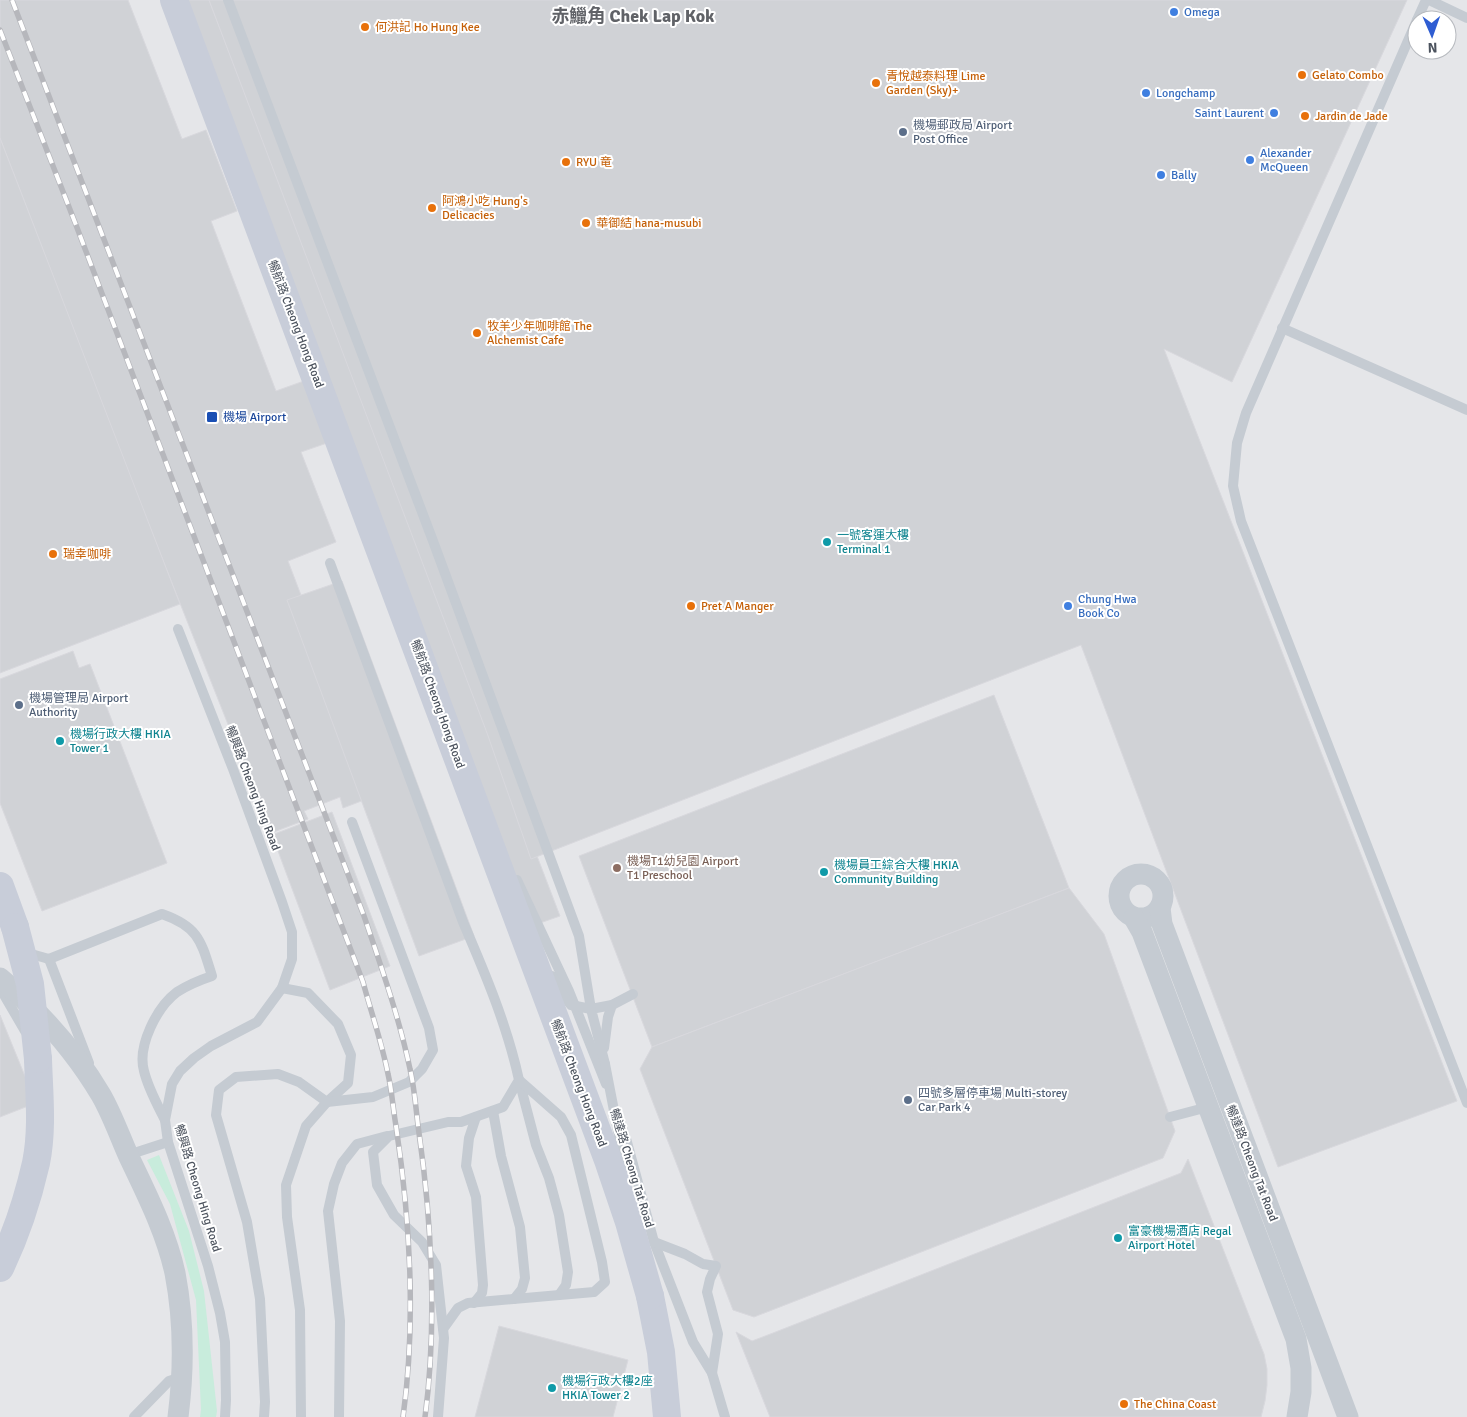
<svg xmlns="http://www.w3.org/2000/svg" width="1467" height="1417" font-family="Signika,'Noto Sans TC',sans-serif">
<rect width="100%" height="100%" fill="#f5f3f3"/>
<path fill="#e5e6e9" fill-rule="evenodd" d="M 0,0 L 1467,0 L 1467,1417 L 0,1417 ZM 1417,20 L 1447,20 L 1447,50 L 1417,50 Z"/>
<path fill="#c8ecdc" d="M 159,1155 L 189,1231 L 204,1291 L 217,1411 L 216,1417 L 200,1417 L 201,1410 L 196,1300 L 170,1204 L 147,1160 Z"/>
<g fill="#d0d2d6" stroke="#d8d8dd">
<path d="M 0,0 L 128,0 L 182,139 L 206,130 L 237,211 L 211,221 L 276,391 L 304,381 L 327,443 L 301,452 L 336,542 L 288,561 L 377,795 L 343,808 L 340,797 L 304,811 L 308,819 L 271,833 L 140,502 L 0,138 Z"/>
<path d="M 161,0 L 209,0 L 560,916 L 514,932 Z"/>
<path d="M 209,0 L 1407,0 L 1232,382 L 1164,349 L 1457,1101 L 1278,1167 L 1081,645 L 531,859 L 487,733 Z"/>
<path d="M 0,138 L 180,604 L 0,673 Z"/>
<path d="M 342,581 L 474,936 L 419,956 L 287,600 Z"/>
<path d="M 73,651 L 79,668 L 90,664 L 167,863 L 42,911 L 0,803 L 0,679 Z"/>
<path d="M 994,695 L 1069,888 L 652,1047 L 579,856 Z"/>
<path d="M 332,812 L 390,966 L 330,990 L 272,835 Z"/>
<path d="M 1069,888 L 1104,934 L 1175,1131 L 1163,1158 L 754,1317 L 733,1310 L 640,1069 L 652,1047 Z"/>
<path d="M 0,1015 L 36,1103 L 0,1117 Z"/>
<path d="M 1188,1159 L 1264,1354 L 1267,1369 L 1267,1385 L 1265,1401 L 1261,1417 L 770,1417 L 736,1332 L 752,1341 L 773,1333 L 1181,1173 Z"/>
<path d="M 499,1326 L 628,1360 L 613,1417 L 475,1417 Z"/>
</g>
<g fill="none" stroke-linecap="round" stroke-linejoin="round">
<g stroke="#c5cbd2" stroke-width="10">
<path d="M 1429,0 L 1467,18"/>
<path d="M 1417,20 L 1246,413 L 1237,443 L 1233,486 L 1241,521 L 1467,1103"/>
<path d="M 1417,20 L 1426,0"/>
<path d="M 1282,328 L 1467,410"/>
<path d="M 330,563 L 463,922 C 485,973 507,1025 519,1080 L 503,1107 L 461,1122 L 448,1122 L 389,1136 L 373,1152 L 377,1185 L 394,1215 L 422,1242 L 436,1265 L 444,1338 L 438,1417"/>
<path d="M 178,629 L 233,769 L 282,902 L 292,932 L 292,959 L 282,988 L 257,1022 L 211,1046 L 194,1058 L 180,1071 L 172,1084 L 165,1120 L 168,1142 L 208,1266 L 220,1313 L 225,1342 L 226,1400 L 225,1417"/>
<path d="M 517,880 L 569,991 L 606,1084"/>
<path d="M 24,952 L 49,959"/>
<path d="M 49,959 L 162,914 C 199,927 201,941 212,976 C 200,980 188,985 177,992 C 157,1007 137,1046 144,1071 C 148,1088 157,1104 165,1120"/>
<path d="M 49,959 L 89,1063"/>
<path d="M 0,988 L 25,1031"/>
<path d="M 282,988 L 308,993 L 338,1024 L 351,1055 L 348,1083 L 327,1102 L 306,1126 L 286,1185 L 287,1217 L 300,1310 L 301,1417"/>
<path d="M 604,1048 L 608,1017 L 612,1005"/>
<path d="M 605,1064 L 591,1009 L 612,1005 L 633,994"/>
<path d="M 519,1080 L 536,1145 L 549,1178 L 559,1215 L 568,1272 L 566,1285 L 559,1295"/>
<path d="M 327,1102 L 373,1097 L 409,1082 L 422,1069 L 433,1050 L 429,1028 L 352,822"/>
<path d="M 493,1111 L 501,1156 L 520,1227 L 525,1278 L 522,1289 L 514,1299"/>
<path d="M 1170,1117 L 1208,1107"/>
<path d="M 619,1119 L 627,1142 L 654,1242 L 693,1342 L 712,1373 L 725,1417"/>
<path d="M 128,1155 L 168,1142"/>
<path d="M 654,1242 L 685,1254 L 703,1264 L 716,1266 L 710,1279 L 707,1292 L 718,1334 L 712,1373"/>
<path d="M 474,1303 L 482,1293 L 483,1285 L 476,1197 L 466,1166 L 469,1138 L 476,1117"/>
<path d="M 443,1329 L 458,1308 L 468,1303 L 594,1292 L 605,1282 L 602,1262 L 571,1135 L 561,1117 L 519,1080"/>
<path d="M 134,1417 L 169,1381 L 181,1377"/>
<path d="M 264,1417 L 265,1402 L 260,1299 L 247,1222 L 216,1115 L 219,1090 L 236,1077 L 278,1074 L 299,1082 L 327,1102"/>
<path d="M 339,1417 L 340,1321 L 328,1211 L 334,1184 L 342,1163 L 357,1144 L 387,1136"/>
</g>
<g stroke="#c5cbd2" stroke-width="21">
<circle cx="1141" cy="896" r="22"/>
<path d="M 1160,908 L 1162,924 L 1348,1417"/>
<path d="M 1134,918 L 1142,932 L 1296,1339 L 1301,1368 L 1301,1392 L 1297,1417"/>
<path d="M 0,978 C 39,1011 75,1051 101,1095 C 112,1114 120,1137 129,1157 C 147,1195 166,1232 175,1273 C 184,1320 184,1370 178,1417"/>
</g>
<g stroke="#c8cdd9" stroke-width="28">
<path d="M 0,886 L 15,927"/>
<path d="M 0,1268 C 16,1235 28,1198 36,1163 C 43,1129 39,1093 38,1059"/>
<path d="M 650,1296 L 661,1352 L 667,1417"/>
</g>
<g stroke="#b6b7bc" stroke-width="5.5">
<g id="rail">
<path d="M 12,0 L 364,916 C 381,966 399,1017 410,1069 C 415,1090 416,1112 419,1133 C 432,1223 437,1327 425,1417"/>
<path d="M 0,30 L 76,225 L 363,982 C 371,1012 382,1043 388,1074 C 392,1091 393,1109 396,1126 C 410,1219 416,1323 403,1417"/>
</g>
</g>
<use href="#rail" stroke="#fff" stroke-width="4" stroke-dasharray="11" stroke-linecap="butt"/>
<g stroke="#c5cbd2" stroke-width="10">
<path d="M 228,0 L 433,541 L 579,936 L 591,1009 L 571,1005 L 562,994 L 552,976"/>
<path d="M 605,1064 L 627,1178"/>
</g>
<g stroke="#c8cdd9" stroke-width="28">
<path d="M 174,0 L 608,1160 L 629,1222 L 650,1296"/>
<path d="M 15,927 L 30,984 L 38,1059"/>
</g>
</g>
<g fill="#3f7fe0" stroke="#fff" stroke-width="2">
<circle cx="1174" cy="12" r="5"/>
<circle cx="1146" cy="93" r="5"/>
<circle cx="1274" cy="113" r="5"/>
<circle cx="1250" cy="160" r="5"/>
<circle cx="1161" cy="175" r="5"/>
<circle cx="1068" cy="606" r="5"/>
</g>
<g fill="#e8710a" stroke="#fff" stroke-width="2">
<circle cx="365" cy="27" r="5"/>
<circle cx="1302" cy="75" r="5"/>
<circle cx="876" cy="83" r="5"/>
<circle cx="1305" cy="116" r="5"/>
<circle cx="566" cy="162" r="5"/>
<circle cx="432" cy="208" r="5"/>
<circle cx="586" cy="223" r="5"/>
<circle cx="477" cy="333" r="5"/>
<circle cx="53" cy="554" r="5"/>
<circle cx="691" cy="606" r="5"/>
<circle cx="1124" cy="1404" r="5"/>
</g>
<g fill="#5c6f8a" stroke="#fff" stroke-width="2">
<circle cx="903" cy="132" r="5"/>
<circle cx="19" cy="705" r="5"/>
<circle cx="908" cy="1100" r="5"/>
</g>
<rect fill="#1a4fb4" stroke="#fff" stroke-width="2" x="206" y="411" width="12" height="12" rx="2.5"/>
<g fill="#0f9aa8" stroke="#fff" stroke-width="2">
<circle cx="827" cy="542" r="5"/>
<circle cx="60" cy="741" r="5"/>
<circle cx="824" cy="872" r="5"/>
<circle cx="1118" cy="1238" r="5"/>
<circle cx="552" cy="1388" r="5"/>
</g>
<circle fill="#8d6e63" stroke="#fff" stroke-width="2" cx="617" cy="868" r="5"/>
<g text-anchor="middle" stroke-width="4" stroke-linejoin="round" paint-order="stroke">
<g font-size="12" fill="#366cbe" stroke="#fff" text-anchor="start">
<text x="1184" y="16">Omega</text>
<text x="1156" y="97">Longchamp</text>
<text x="1264" y="117" text-anchor="end">Saint Laurent</text>
<text x="1260" y="157">Alexander<tspan x="1260" dy="14">McQueen</tspan></text>
<text x="1171" y="179">Bally</text>
<text x="1078" y="603">Chung Hwa<tspan x="1078" dy="14">Book Co</tspan></text>
</g>
<g font-size="12" fill="#c56008" stroke="#fff" text-anchor="start">
<text x="375" y="31">何洪記 Ho Hung Kee</text>
<text x="1312" y="79">Gelato Combo</text>
<text x="886" y="80">青悅越泰料理 Lime<tspan x="886" dy="14">Garden (Sky)+</tspan></text>
<text x="1315" y="120">Jardin de Jade</text>
<text x="576" y="166">RYU 竜</text>
<text x="442" y="205">阿鴻小吃 Hung's<tspan x="442" dy="14">Delicacies</tspan></text>
<text x="596" y="227">華御結 hana-musubi</text>
<text x="487" y="330">牧羊少年咖啡館 The<tspan x="487" dy="14">Alchemist Cafe</tspan></text>
<text x="63" y="558">瑞幸咖啡</text>
<text x="701" y="610">Pret A Manger</text>
<text x="1134" y="1408">The China Coast</text>
</g>
<g font-size="12" fill="#4e5e75" stroke="#fff" text-anchor="start">
<text x="913" y="129">機場郵政局 Airport<tspan x="913" dy="14">Post Office</tspan></text>
<text x="29" y="702">機場管理局 Airport<tspan x="29" dy="14">Authority</tspan></text>
<text x="918" y="1097">四號多層停車場 Multi-storey<tspan x="918" dy="14">Car Park 4</tspan></text>
</g>
<g font-size="12" fill="#4c535e" stroke="#fff">
<text transform="translate(296 324) rotate(69)" y="4">暢航路 Cheong Hong Road</text>
<text transform="translate(438 704) rotate(70)" y="4">暢航路 Cheong Hong Road</text>
<text transform="translate(253 788) rotate(69)" y="4">暢興路 Cheong Hing Road</text>
<text transform="translate(579 1083) rotate(69)" y="4">暢航路 Cheong Hong Road</text>
<text transform="translate(1252 1163) rotate(69)" y="4">暢達路 Cheong Tat Road</text>
<text transform="translate(632 1168) rotate(73)" y="4">暢達路 Cheong Tat Road</text>
<text transform="translate(198 1188) rotate(73)" y="4">暢興路 Cheong Hing Road</text>
</g>
<g font-size="12" fill="#164399" stroke="#fff" text-anchor="start">
<text x="223" y="421">機場 Airport</text>
</g>
<g font-size="12" fill="#0d838f" stroke="#fff" text-anchor="start">
<text x="837" y="539">一號客運大樓<tspan x="837" dy="14">Terminal 1</tspan></text>
<text x="70" y="738">機場行政大樓 HKIA<tspan x="70" dy="14">Tower 1</tspan></text>
<text x="834" y="869">機場員工綜合大樓 HKIA<tspan x="834" dy="14">Community Building</tspan></text>
<text x="1128" y="1235">富豪機場酒店 Regal<tspan x="1128" dy="14">Airport Hotel</tspan></text>
<text x="562" y="1385">機場行政大樓2座<tspan x="562" dy="14">HKIA Tower 2</tspan></text>
</g>
<g font-size="12" fill="#785e54" stroke="#fff" text-anchor="start">
<text x="627" y="865">機場T1幼兒園 Airport<tspan x="627" dy="14">T1 Preschool</tspan></text>
</g>
<g font-size="18" font-weight="bold" fill="#606267" stroke="#fff">
<text x="633" y="22">赤鱲角 Chek Lap Kok</text>
</g>
</g>
<g transform="translate(1432 35) rotate(178)"><circle r="24" fill="#ffffff" stroke="#b7babf"/>
<path d="M0-4L9 19L0 12L-9 19Z" fill="#2f5dd2"/>
<text y="-8" font-size="14" font-weight="bold" text-anchor="middle" fill="#4c535e">N</text>
</g>
</svg>
